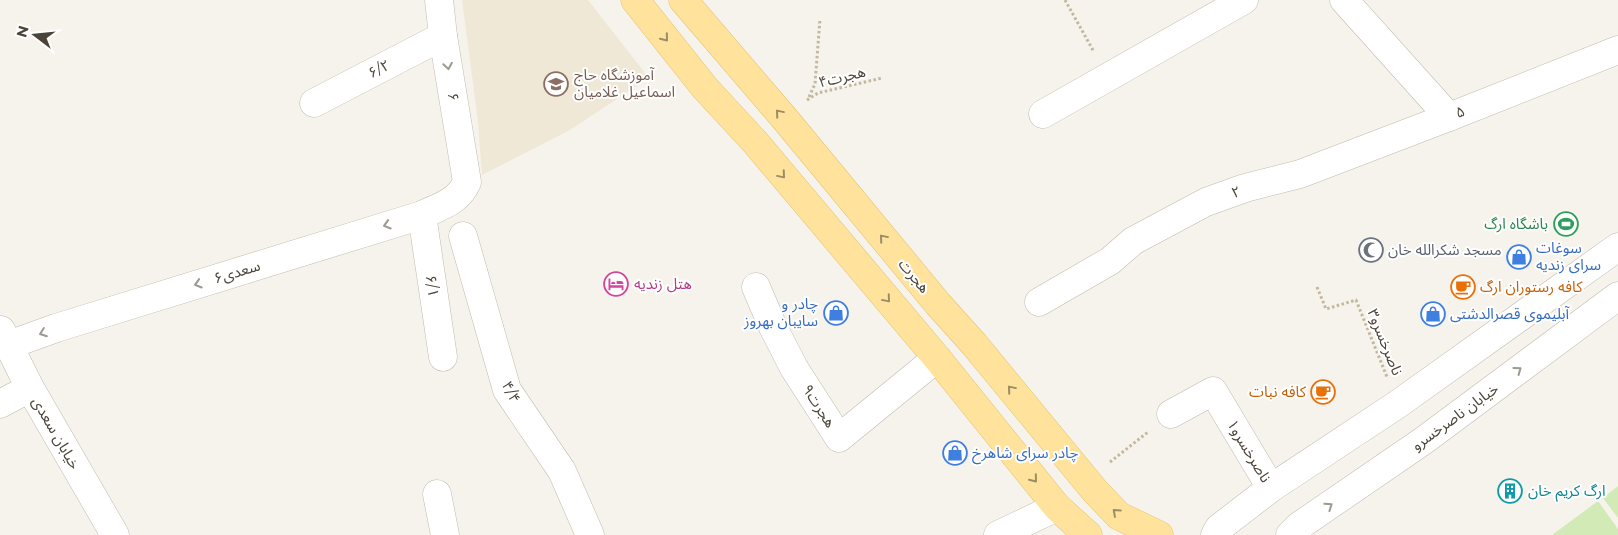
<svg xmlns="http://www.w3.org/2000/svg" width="1618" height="535" font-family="Montserrat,'Noto Sans Arabic',sans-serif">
<rect width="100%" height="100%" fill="#f6f3ec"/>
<path fill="#efe8d6" d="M 462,0 L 588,0 L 649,78 L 570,130 L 482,175 L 478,122 Z"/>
<g fill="#d2eab5">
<path d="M 1618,486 L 1618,518 L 1603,498 Z"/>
<path d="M 1598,501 L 1618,529 L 1618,535 L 1552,535 Z"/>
</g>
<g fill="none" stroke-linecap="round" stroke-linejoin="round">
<g stroke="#c2bbae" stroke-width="29">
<g id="minor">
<path d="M 1344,0 L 1449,117 L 1618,50"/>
<path d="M 314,103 L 443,36"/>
<path d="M 1043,114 L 1244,0"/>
<path d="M 422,215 L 443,357"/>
<path d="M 463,236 L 507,390 L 562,471 L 590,535"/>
<path d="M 756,287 L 773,327 L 794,368 L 839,438 L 937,358"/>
<path d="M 1039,302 L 1110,261 L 1133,241 L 1206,202 L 1245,188 L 1300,174 L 1449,117"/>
<path d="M 1,330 L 30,388 L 115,535"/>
<path d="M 9,345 L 56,328 L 422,215 C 441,206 458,202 467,182 L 443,36 L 439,0"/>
<path d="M 0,404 L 30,388"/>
<path d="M 1171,414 L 1213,391 L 1271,488 L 1219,528 L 1215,535"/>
<path d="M 1271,488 L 1398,404 L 1618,247"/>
<path d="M 437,494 L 445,535"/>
<path d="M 998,535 L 1057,507"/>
<path d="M 1290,535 L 1299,526 L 1423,441 L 1618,296"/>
</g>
</g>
<g stroke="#e6c16a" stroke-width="29">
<g id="major">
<path d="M 635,0 L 705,88 L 755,142 L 937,358 L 1057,507 L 1088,535"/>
<path d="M 683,0 L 785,119 L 938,304 L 974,344 L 1095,491 L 1119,516 L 1159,535"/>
</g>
</g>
<g stroke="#c4b79f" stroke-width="3" stroke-dasharray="2.5 2.5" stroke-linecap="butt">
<path d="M 1065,0 L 1094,52"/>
<path d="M 809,97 L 815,84 L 820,19"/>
<path d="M 807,100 L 818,93 L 882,78"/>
<path d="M 1317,287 L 1326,309 L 1356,300 L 1387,377"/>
<path d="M 1110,462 L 1148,432"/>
</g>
<use href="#minor" stroke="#fff" stroke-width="28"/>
<use href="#major" stroke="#ffe39c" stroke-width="28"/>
</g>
<defs><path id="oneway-chevron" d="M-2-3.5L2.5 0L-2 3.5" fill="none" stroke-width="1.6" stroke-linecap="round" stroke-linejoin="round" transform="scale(1.25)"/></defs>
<g stroke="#9c8c66">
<use href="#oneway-chevron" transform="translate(665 38) rotate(51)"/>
<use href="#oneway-chevron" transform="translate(779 113) rotate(-130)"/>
<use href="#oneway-chevron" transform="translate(782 175) rotate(50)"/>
<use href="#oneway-chevron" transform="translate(883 238) rotate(-130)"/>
<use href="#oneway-chevron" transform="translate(887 299) rotate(50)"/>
<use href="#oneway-chevron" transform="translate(1011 389) rotate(-130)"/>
<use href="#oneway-chevron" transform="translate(1034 479) rotate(51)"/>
<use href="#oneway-chevron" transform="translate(1116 512) rotate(-138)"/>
</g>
<g stroke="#9c9892">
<use href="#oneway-chevron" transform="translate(448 66) rotate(81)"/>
<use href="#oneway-chevron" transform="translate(387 225) rotate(163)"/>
<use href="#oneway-chevron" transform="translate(198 284) rotate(163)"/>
<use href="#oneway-chevron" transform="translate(43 333) rotate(160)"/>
<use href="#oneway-chevron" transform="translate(1518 370) rotate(-36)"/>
<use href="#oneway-chevron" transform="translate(1329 506) rotate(-35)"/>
</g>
<defs>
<g id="school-ring" transform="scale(1.25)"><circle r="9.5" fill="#fff" stroke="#8d6e63" stroke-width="1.5"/><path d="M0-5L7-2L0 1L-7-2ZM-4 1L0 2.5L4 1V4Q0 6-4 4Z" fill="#8d6e63"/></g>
<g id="stadium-ring" transform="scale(1.25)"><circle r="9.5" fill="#fff" stroke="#2e9e5b" stroke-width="1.5"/><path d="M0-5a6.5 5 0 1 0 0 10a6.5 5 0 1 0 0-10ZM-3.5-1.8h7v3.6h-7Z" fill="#2e9e5b"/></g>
<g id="mosque-ring" transform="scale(1.25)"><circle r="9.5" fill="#fff" stroke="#6b7280" stroke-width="1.5"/><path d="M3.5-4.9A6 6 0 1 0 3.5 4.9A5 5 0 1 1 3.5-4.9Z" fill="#6b7280"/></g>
<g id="shop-ring" transform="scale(1.25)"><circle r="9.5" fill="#fff" stroke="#3f7fe0" stroke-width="1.5"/><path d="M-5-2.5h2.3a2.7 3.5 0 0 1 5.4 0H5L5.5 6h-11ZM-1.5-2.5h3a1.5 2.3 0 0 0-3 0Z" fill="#3f7fe0"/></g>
<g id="hotel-ring" transform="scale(1.25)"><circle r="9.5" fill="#fff" stroke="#d1479c" stroke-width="1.5"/><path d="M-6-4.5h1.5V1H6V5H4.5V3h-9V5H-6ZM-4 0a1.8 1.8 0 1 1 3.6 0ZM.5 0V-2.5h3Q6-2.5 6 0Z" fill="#d1479c"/></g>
<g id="cafe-ring" transform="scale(1.25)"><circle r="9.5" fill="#fff" stroke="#e8710a" stroke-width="1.5"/><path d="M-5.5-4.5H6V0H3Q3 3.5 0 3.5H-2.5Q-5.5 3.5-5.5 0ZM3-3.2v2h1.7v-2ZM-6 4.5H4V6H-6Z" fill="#e8710a"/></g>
<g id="building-ring" transform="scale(1.25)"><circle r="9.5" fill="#fff" stroke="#0f9aa8" stroke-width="1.5"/><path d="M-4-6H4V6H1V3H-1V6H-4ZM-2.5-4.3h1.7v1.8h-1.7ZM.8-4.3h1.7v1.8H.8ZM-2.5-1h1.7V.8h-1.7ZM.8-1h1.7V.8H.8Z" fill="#0f9aa8"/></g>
</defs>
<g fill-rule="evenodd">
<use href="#school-ring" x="556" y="84"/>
<use href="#stadium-ring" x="1566" y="224"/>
<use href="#mosque-ring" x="1371" y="250"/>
<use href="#shop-ring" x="1519" y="257"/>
<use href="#hotel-ring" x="616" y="284"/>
<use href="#cafe-ring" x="1463" y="287"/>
<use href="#shop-ring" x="836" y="313"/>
<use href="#shop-ring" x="1433" y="314"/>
<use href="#cafe-ring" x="1323" y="392"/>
<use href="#shop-ring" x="955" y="453"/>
<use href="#building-ring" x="1510" y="491"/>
</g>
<g text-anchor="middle" stroke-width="4" stroke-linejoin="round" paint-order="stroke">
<g font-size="15" fill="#4b4439" stroke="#fff">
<text transform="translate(379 69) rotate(-27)" y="5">۶/۲</text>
<text transform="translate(842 77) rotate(-14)" y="5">هجرت۴</text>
<text transform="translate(453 97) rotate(81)" y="5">۶</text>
<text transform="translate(1460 112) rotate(-22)" y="5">۵</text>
<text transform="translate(1236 192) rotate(-20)" y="5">۲</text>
<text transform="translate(237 272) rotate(-17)" y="5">سعدی۶</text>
<text transform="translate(914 276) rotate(50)" y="5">هجرت</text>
<text transform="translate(432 286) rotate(82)" y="5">۶/۱</text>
<text transform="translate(1385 342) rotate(68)" y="5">ناصرخسرو۳</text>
<text transform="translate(511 392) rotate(63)" y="5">۴/۴</text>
<text transform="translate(819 406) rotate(57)" y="5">هجرت۹</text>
<text transform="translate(1455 417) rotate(-36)" y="5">خیابان ناصرخسرو</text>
<text transform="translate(56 433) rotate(60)" y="5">خیابان سعدی</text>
<text transform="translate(1249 451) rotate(59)" y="5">ناصرخسرو۱</text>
</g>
<g font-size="15" fill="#785e54" stroke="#fff" text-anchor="start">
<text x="574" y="80">آموزشگاه حاج<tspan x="574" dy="17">اسماعیل غلامیان</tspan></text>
</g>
<g font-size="15" fill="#27864d" stroke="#fff" text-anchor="end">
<text x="1548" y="229">باشگاه ارگ</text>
</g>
<g font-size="15" fill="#366cbe" stroke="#fff" text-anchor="start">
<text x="1536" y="253">سوغات<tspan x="1536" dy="17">سرای زندیه</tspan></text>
<text x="818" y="309" text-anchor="end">چادر و<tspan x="818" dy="17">سایبان بهروز</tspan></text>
<text x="1450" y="319">آبلیموی قصرالدشتی</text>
<text x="972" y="458">چادر سرای شاهرخ</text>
</g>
<g font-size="15" fill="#5b616d" stroke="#fff" text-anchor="start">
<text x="1388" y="255">مسجد شکرالله خان</text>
</g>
<g font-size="15" fill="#b23c85" stroke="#fff" text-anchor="start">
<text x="634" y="289">هتل زندیه</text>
</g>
<g font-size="15" fill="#c56008" stroke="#fff" text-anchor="start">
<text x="1480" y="292">کافه رستوران ارگ</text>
<text x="1306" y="397" text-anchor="end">کافه نبات</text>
</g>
<g font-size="15" fill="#0d838f" stroke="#fff" text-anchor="start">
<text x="1528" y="496">ارگ کریم خان</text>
</g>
</g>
<g transform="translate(35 35) rotate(286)" stroke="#ffffff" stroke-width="4" paint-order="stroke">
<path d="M0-4L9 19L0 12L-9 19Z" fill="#4b4439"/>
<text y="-8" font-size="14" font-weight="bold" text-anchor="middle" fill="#4b4439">N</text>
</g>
</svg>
